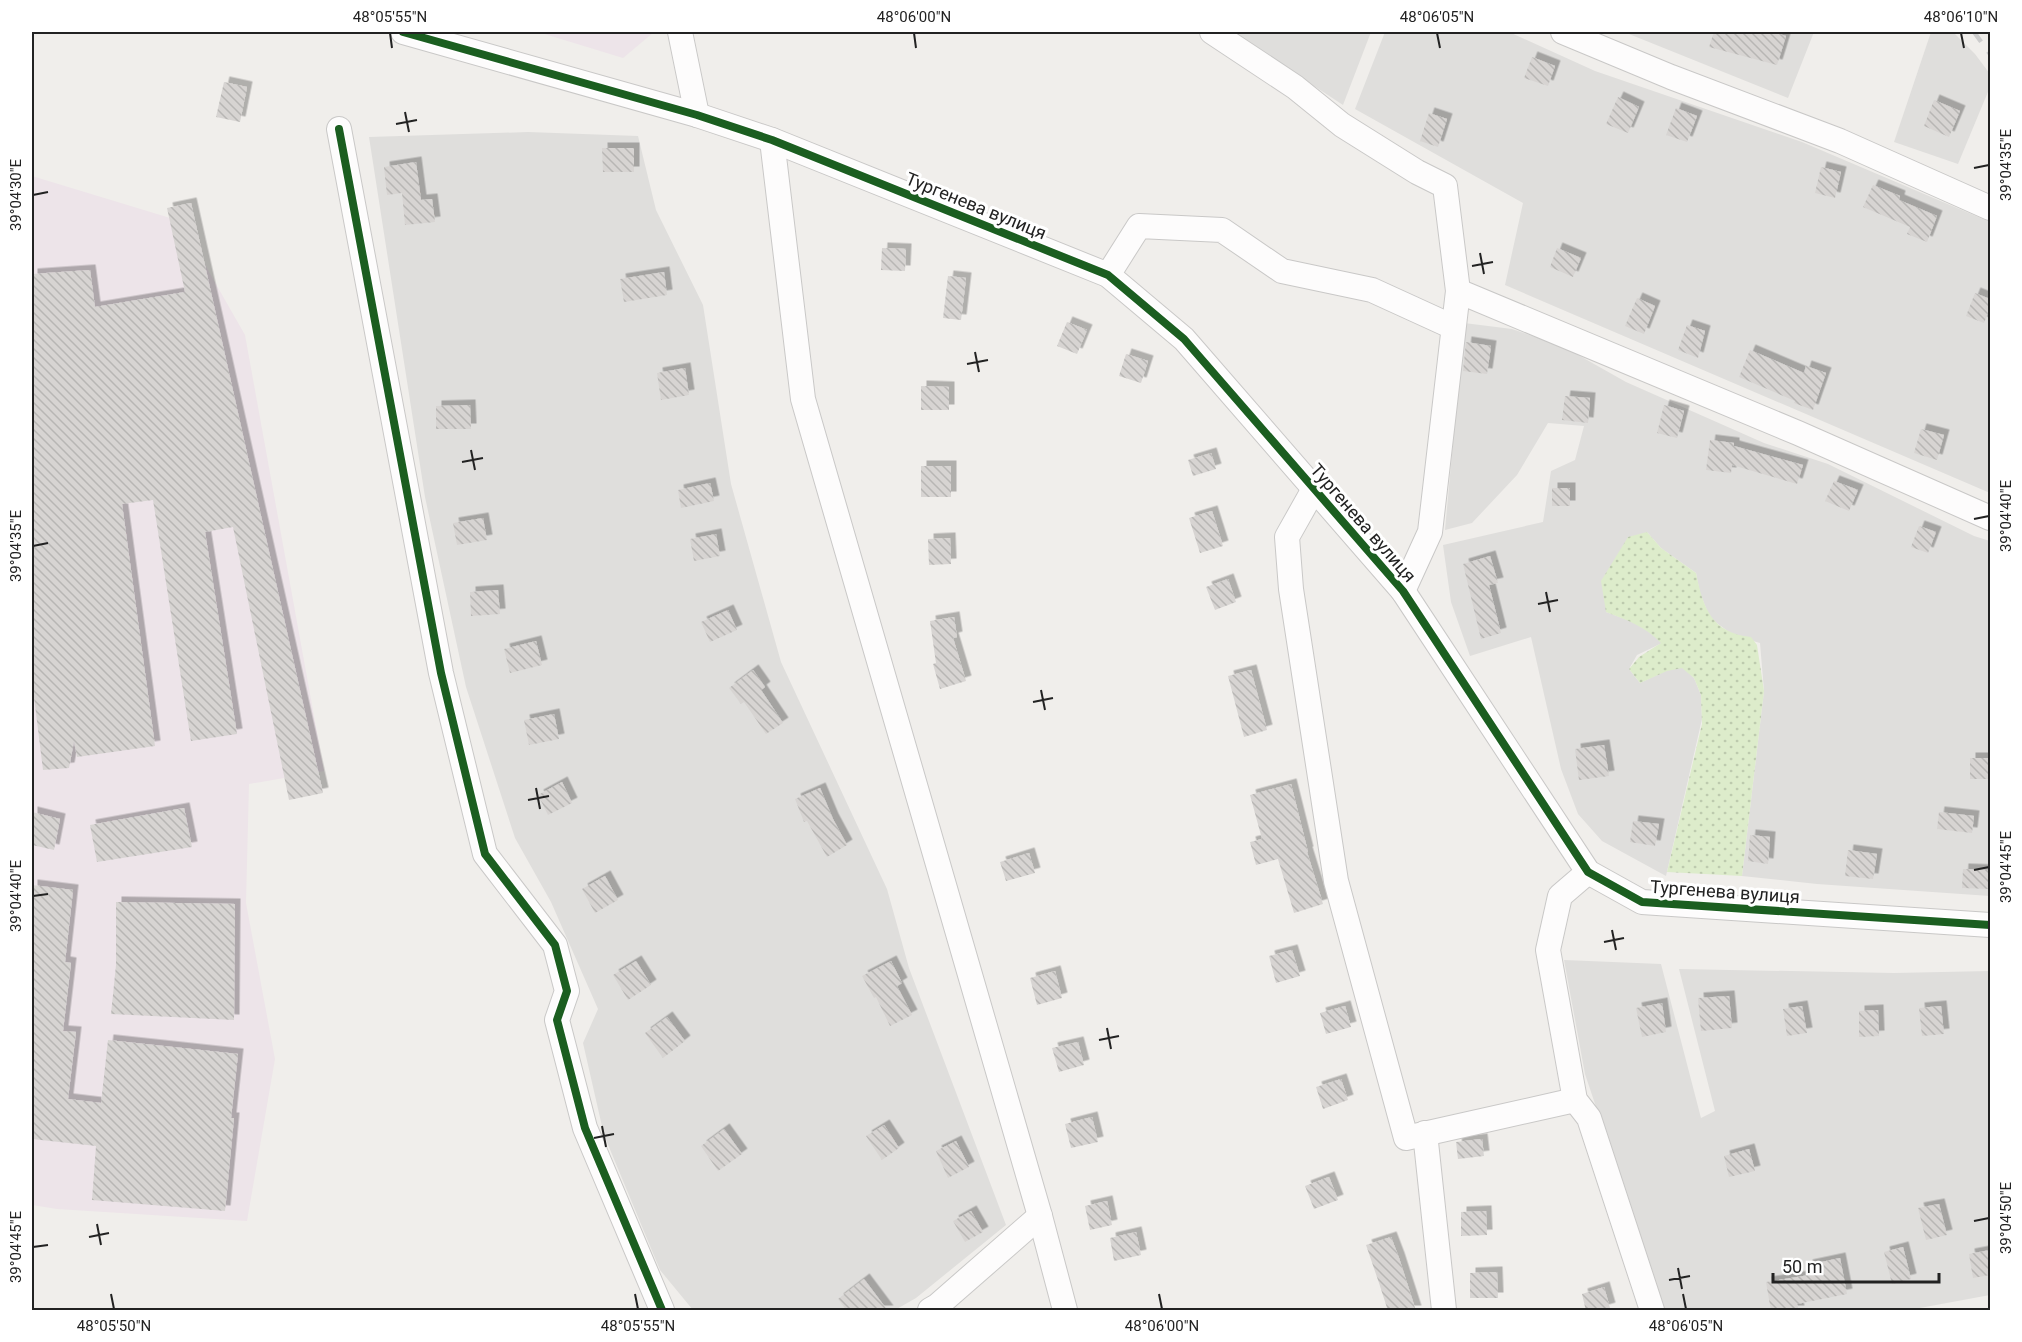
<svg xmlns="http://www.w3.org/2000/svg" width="2022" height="1342" font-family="Roboto,sans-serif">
<defs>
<pattern id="grass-dots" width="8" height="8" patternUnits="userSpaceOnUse" patternTransform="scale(1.5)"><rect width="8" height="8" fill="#ddeccb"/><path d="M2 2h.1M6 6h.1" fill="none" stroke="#bdcaae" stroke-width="1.8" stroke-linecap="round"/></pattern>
<pattern id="building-back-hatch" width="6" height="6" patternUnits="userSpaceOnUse" patternTransform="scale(1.5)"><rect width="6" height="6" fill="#d7d4d2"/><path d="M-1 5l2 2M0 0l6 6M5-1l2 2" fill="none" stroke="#b8b6b4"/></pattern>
<filter id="shadow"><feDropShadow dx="5.5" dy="-5.5" stdDeviation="0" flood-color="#0004"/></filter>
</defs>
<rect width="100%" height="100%" fill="#f0eeeb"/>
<g fill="#dfdedc">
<path d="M 1232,32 L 1371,32 L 1343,105 Z"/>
<path d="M 1385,32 L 1509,32 L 1595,71 L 1802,142 L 1990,222 L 1990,493 L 1505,285 L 1523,203 L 1355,109 Z"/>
<path d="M 1624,32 L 1814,32 L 1788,98 Z"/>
<path d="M 1931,32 L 1953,32 L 1975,54 L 1990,74 L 1990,87 L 1958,164 L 1894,142 Z"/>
<path d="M 528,132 L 638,136 L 656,210 L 703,305 L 731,484 L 781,662 L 887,889 L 909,968 L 1006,1225 L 916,1298 L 895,1310 L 693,1310 L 660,1270 L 604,1135 L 583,1043 L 598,1009 L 551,902 L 515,838 L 466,687 L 425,497 L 369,137 Z"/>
<path d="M 1464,323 L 1512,329 L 1564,347 L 1626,382 L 1764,443 L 1828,464 L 1974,536 L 1990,541 L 1990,896 L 1817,884 L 1742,876 L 1764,691 L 1760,643 L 1733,635 L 1710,618 L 1700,593 L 1696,573 L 1661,548 L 1647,532 L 1606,612 L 1633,622 L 1653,634 L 1662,643 L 1637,655 L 1629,669 L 1640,683 L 1680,664 L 1694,678 L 1701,695 L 1702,719 L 1666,876 L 1602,841 L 1578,814 L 1561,769 L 1531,637 L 1470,656 L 1451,602 L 1443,545 L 1543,522 L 1551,471 L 1575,460 L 1584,426 L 1548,423 L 1517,475 L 1472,523 L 1445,530 Z"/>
<path d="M 1564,960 L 1661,964 L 1701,1118 L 1715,1111 L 1679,969 L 1894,973 L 1990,971 L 1990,1295 L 1909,1310 L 1664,1310 L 1585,1074 Z"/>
</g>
<g fill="#ede4e9">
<path d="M 538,32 L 654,32 L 623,58 Z"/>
<path d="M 32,176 L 180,221 L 245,335 L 324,771 L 249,784 L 246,903 L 275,1059 L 247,1221 L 57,1209 L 32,1205 Z"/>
</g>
<path fill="url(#grass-dots)" d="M 1647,532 L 1661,548 L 1696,573 C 1703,607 1711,633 1751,637 L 1757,645 L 1764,691 L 1742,876 L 1667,872 L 1702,724 L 1701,695 L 1694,678 L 1682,668 L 1667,671 L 1640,683 L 1629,669 L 1639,657 L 1661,643 C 1646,627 1627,620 1606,612 L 1601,581 L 1628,537 Z"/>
<g fill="url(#building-back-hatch)" filter="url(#shadow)">
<path d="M 1714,32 L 1772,32 L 1786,36 L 1777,65 L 1709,47 Z"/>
<path d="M 1532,57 L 1555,66 L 1548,86 L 1524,78 Z"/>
<path d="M 224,82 L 247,87 L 240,122 L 216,117 Z"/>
<path d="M 1618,97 L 1639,107 L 1628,133 L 1606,124 Z"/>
<path d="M 1934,100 L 1960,111 L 1949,137 L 1924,126 Z"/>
<path d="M 1676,108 L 1697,116 L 1687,142 L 1666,135 Z"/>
<path d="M 1429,113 L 1447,119 L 1438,147 L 1420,141 Z"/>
<path d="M 602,148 L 634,148 L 634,172 L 603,172 Z"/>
<path d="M 416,162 L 421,200 L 432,199 L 435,222 L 405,225 L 402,193 L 387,195 L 384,167 Z"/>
<path d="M 1821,167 L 1841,172 L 1835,198 L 1815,193 Z"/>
<path d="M 1873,185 L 1900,196 L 1899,200 L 1937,216 L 1927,242 L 1907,234 L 1910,227 L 1863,207 Z"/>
<path d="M 191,203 L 323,793 L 289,800 L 233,527 L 205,532 L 237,734 L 191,741 L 153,500 L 122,504 L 155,746 L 77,757 L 74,741 L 69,768 L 43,770 L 32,681 L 32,274 L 90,270 L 95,307 L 185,292 L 167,208 Z"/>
<path d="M 882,248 L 906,249 L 905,271 L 881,270 Z"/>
<path d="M 1557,248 L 1581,258 L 1573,277 L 1550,267 Z"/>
<path d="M 664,272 L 667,295 L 624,302 L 620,279 Z"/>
<path d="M 948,276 L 966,278 L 961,320 L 943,318 Z"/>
<path d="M 1975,293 L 1990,299 L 1990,308 L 1984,323 L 1966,316 Z"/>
<path d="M 1637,298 L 1655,306 L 1644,334 L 1625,326 Z"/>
<path d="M 1067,322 L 1087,330 L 1077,354 L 1057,346 Z"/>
<path d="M 1687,325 L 1705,331 L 1698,358 L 1678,350 Z"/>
<path d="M 1466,342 L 1491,346 L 1487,374 L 1463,371 Z"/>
<path d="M 1750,350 L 1804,373 L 1806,366 L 1826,373 L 1813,410 L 1794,403 L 1795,401 L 1739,377 Z"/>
<path d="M 1126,354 L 1148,361 L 1141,383 L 1119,376 Z"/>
<path d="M 685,368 L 689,395 L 661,400 L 657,373 Z"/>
<path d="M 921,386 L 949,387 L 949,410 L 921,410 Z"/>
<path d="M 1565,396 L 1590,398 L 1588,423 L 1562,420 Z"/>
<path d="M 470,405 L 471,429 L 436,429 L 436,406 Z"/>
<path d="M 1664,405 L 1684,411 L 1677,438 L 1657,433 Z"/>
<path d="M 1921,429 L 1944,435 L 1937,460 L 1914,453 Z"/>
<path d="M 1710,440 L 1734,443 L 1734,446 L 1803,465 L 1797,484 L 1732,465 L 1731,473 L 1706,470 Z"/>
<path d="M 1211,453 L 1216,469 L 1193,476 L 1188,460 Z"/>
<rect x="921" y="466" width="30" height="31"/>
<path d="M 1834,481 L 1858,490 L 1849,511 L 1825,501 Z"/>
<path d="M 710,483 L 714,501 L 681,508 L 678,490 Z"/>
<rect x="1552" y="488" width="18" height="18"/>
<path d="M 1212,511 L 1223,546 L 1200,553 L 1189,518 Z"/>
<path d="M 483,518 L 487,540 L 457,545 L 453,523 Z"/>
<path d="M 1919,526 L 1936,532 L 1928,553 L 1911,547 Z"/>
<path d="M 716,534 L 720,556 L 694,561 L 690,539 Z"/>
<path d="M 950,538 L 951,564 L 929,565 L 928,539 Z"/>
<path d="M 1490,556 L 1498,583 L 1489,585 L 1501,633 L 1481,639 L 1463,564 Z"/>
<path d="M 1228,579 L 1236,602 L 1215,610 L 1206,587 Z"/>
<path d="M 498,590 L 500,614 L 471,616 L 470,592 Z"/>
<path d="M 728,610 L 737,630 L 710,642 L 701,622 Z"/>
<path d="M 954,617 L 957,637 L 953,638 L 966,681 L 940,689 L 933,664 L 936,663 L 930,621 Z"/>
<path d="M 536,641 L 542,665 L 510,673 L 504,649 Z"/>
<path d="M 753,670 L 765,687 L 761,690 L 783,723 L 766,734 L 744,702 L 741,704 L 729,688 Z"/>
<path d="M 1251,670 L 1267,730 L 1244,737 L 1228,676 Z"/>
<path d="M 554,714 L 559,739 L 529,745 L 524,720 Z"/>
<path d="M 1604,745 L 1609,776 L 1579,780 L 1575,749 Z"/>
<rect x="1970" y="758" width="20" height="21"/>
<path d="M 562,782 L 572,803 L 548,815 L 538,795 Z"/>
<path d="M 1291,784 L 1308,852 L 1307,852 L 1323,904 L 1294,913 L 1278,859 L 1256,865 L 1250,842 L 1262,839 L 1250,795 Z"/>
<path d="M 820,788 L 833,819 L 847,845 L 827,857 L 807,821 L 804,822 L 795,799 Z"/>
<path d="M 184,808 L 192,847 L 97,862 L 90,825 Z"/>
<path d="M 32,812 L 60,819 L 54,850 L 32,845 Z"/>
<path d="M 1939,812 L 1974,816 L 1972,833 L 1937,829 Z"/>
<path d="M 1633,821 L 1659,824 L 1655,846 L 1630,842 Z"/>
<path d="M 1750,835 L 1770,837 L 1768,864 L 1748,861 Z"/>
<path d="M 1848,850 L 1877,854 L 1873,879 L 1845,876 Z"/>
<path d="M 1029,853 L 1035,873 L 1006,881 L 1000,862 Z"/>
<path d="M 1963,869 L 1990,870 L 1990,889 L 1962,888 Z"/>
<path d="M 605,876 L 618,900 L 595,913 L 582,889 Z"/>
<path d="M 32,885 L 73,890 L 65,962 L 71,963 L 63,1031 L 76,1032 L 68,1099 L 101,1103 L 108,1040 L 238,1054 L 231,1118 L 234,1118 L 225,1211 L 92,1200 L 96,1146 L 32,1139 Z"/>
<path d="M 116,902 L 235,904 L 234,1020 L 111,1014 L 116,965 Z"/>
<path d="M 1292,950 L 1300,976 L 1276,983 L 1269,956 Z"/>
<path d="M 636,961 L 651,985 L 628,1000 L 613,975 Z"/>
<path d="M 891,961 L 902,983 L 897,986 L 912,1015 L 890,1026 L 876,997 L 874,998 L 862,976 Z"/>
<path d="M 1055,971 L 1062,998 L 1037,1005 L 1030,978 Z"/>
<path d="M 1729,996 L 1732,1028 L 1701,1031 L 1698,998 Z"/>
<path d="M 1662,1003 L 1666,1032 L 1642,1037 L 1636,1008 Z"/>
<path d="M 1345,1006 L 1351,1027 L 1326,1034 L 1320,1013 Z"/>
<path d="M 1802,1006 L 1807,1033 L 1787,1036 L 1783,1009 Z"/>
<path d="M 1941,1006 L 1944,1034 L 1922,1036 L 1919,1008 Z"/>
<path d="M 1878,1010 L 1879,1036 L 1859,1037 L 1859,1011 Z"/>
<path d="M 667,1017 L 685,1041 L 663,1058 L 645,1033 Z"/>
<path d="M 1078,1042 L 1084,1065 L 1059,1072 L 1052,1048 Z"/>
<path d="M 1341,1079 L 1348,1100 L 1323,1109 L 1316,1087 Z"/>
<path d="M 1092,1117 L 1098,1142 L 1071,1148 L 1065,1124 Z"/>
<path d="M 884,1125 L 899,1148 L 882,1160 L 866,1136 Z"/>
<path d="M 724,1129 L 742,1154 L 718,1171 L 701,1146 Z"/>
<path d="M 1482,1139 L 1484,1156 L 1458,1159 L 1456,1142 Z"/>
<path d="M 956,1141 L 969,1167 L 948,1178 L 936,1151 Z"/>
<path d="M 1749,1149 L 1755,1171 L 1729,1177 L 1724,1156 Z"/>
<path d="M 1329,1177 L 1338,1200 L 1314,1209 L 1305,1186 Z"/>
<path d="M 1107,1201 L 1112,1225 L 1090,1230 L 1085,1206 Z"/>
<path d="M 1939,1204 L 1947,1235 L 1926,1240 L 1918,1208 Z"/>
<path d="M 971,1211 L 983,1232 L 965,1242 L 953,1221 Z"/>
<path d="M 1486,1211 L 1487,1235 L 1461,1236 L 1461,1212 Z"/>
<path d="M 1136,1232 L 1141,1255 L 1114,1261 L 1110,1238 Z"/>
<path d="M 1391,1237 L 1399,1258 L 1416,1311 L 1388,1311 L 1379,1283 L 1366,1245 Z"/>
<path d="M 1903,1247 L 1911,1279 L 1892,1284 L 1884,1252 Z"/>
<path d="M 1990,1250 L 1990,1275 L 1973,1278 L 1969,1254 Z"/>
<path d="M 1840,1258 L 1847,1294 L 1797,1304 L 1799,1311 L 1771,1311 L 1766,1282 L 1809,1275 L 1807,1265 Z"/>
<path d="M 1497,1272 L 1498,1298 L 1470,1298 L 1470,1273 Z"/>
<path d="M 864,1279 L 888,1311 L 847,1311 L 838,1299 Z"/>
<path d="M 1604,1287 L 1610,1308 L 1600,1311 L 1586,1311 L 1582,1294 Z"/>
</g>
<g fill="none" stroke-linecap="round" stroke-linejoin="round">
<g stroke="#c9c8c7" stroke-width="26">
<g id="minor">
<path d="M 403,32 L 697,115 L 772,140 L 1108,275 L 1184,339 L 1403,591 L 1588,872 L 1642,902 L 1990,925"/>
<path d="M 680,32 L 697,115"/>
<path d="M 1212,32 L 1295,87 L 1342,125 L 1417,172 L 1445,186 L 1458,291 L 1430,532 L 1403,591"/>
<path d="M 1563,32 L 1671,77 L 1840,141 L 1990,208"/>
<path d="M 339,129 L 441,673 L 485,854 L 555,945 L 567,991 L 557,1020 L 585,1128 L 662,1310"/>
<path d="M 772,140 L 803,399 L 1040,1216 L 1065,1310"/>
<path d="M 1108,275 L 1139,226 L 1222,230 L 1282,271 L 1372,290 L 1453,327"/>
<path d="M 1458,291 L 1798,433 L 1990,518"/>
<path d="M 1314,489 L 1287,537 L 1291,589 L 1336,881 L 1406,1138 L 1575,1100"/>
<path d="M 1588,872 L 1560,896 L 1548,950 L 1575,1100 L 1589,1118 L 1652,1310"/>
<path d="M 1425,1133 L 1444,1310"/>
<path d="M 930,1310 L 937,1306 L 1040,1216"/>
</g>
</g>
<use href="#minor" stroke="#fdfcfc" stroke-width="24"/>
<path stroke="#ccc" stroke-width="4.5" stroke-dasharray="12 12" stroke-linecap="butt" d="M 1974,32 L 1990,54"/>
<g stroke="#fff" stroke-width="11">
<g id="cycleway">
<path d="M 403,32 L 697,115 L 772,140 L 1108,275 L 1184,339 L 1403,591 L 1588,872 L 1642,902 L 1990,925"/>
<path d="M 339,129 L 441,673 L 485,854 L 555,945 L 567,991 L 557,1020 L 585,1128 L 662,1310"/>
</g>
</g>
<use href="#cycleway" stroke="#1b5e20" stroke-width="8"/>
</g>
<path fill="none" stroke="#222" stroke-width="2" d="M 390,33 L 392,48M 914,33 L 916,48M 1437,33 L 1440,48M 1961,33 L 1964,48M 405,112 L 409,132M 396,124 L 417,120M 1974,168 L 1989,165M 33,195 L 48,192M 1480,253 L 1484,274M 1472,266 L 1493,262M 975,352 L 979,372M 967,364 L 988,360M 471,450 L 475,470M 462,462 L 483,458M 1974,519 L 1989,516M 33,546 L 48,543M 1546,592 L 1550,612M 1538,604 L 1558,600M 1041,690 L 1045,710M 1033,702 L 1053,698M 536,788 L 540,809M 528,800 L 549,796M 1974,870 L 1989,867M 33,896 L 48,894M 1612,930 L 1616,950M 1604,942 L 1624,938M 1107,1028 L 1111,1049M 1099,1040 L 1119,1036M 602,1126 L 606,1147M 594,1138 L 614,1134M 1974,1221 L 1989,1218M 97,1224 L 101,1245M 89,1237 L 109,1233M 33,1247 L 48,1245M 1678,1268 L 1682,1289M 1669,1280 L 1690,1276M 111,1294 L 114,1309M 635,1294 L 638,1309M 1159,1294 L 1162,1309M 1683,1294 L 1686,1309"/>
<g text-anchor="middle" stroke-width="6" stroke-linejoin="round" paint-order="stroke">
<g font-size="18" fill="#222" stroke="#fff">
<text transform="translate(976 206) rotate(22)" y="6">Тургенева вулиця</text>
<text transform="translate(1363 523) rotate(49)" y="6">Тургенева вулиця</text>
<text transform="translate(1725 892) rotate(4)" y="6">Тургенева вулиця</text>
</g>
</g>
<rect width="2022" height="1342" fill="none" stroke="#ffffff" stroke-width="66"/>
<path d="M1773 1273v9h166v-9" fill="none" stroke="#222222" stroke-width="3"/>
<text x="1782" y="1273" font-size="18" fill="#222222" stroke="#ffffff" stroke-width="4.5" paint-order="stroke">50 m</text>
<rect x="33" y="33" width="1956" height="1276" fill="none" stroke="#222" stroke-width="2"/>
<g font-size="15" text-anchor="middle" fill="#222">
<text x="390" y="22">48°05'55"N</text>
<text x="914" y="22">48°06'00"N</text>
<text x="1437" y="22">48°06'05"N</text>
<text x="1961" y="22">48°06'10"N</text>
<text transform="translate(2006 165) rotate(-90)" y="5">39°04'35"E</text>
<text transform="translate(16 195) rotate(-90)" y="5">39°04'30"E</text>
<text transform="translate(2006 516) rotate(-90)" y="5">39°04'40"E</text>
<text transform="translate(16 546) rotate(-90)" y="5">39°04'35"E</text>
<text transform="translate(2006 867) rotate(-90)" y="5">39°04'45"E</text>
<text transform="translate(16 896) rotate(-90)" y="5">39°04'40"E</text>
<text transform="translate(2006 1218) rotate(-90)" y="5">39°04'50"E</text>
<text transform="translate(16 1247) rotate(-90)" y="5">39°04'45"E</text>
<text x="114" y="1331">48°05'50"N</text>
<text x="638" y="1331">48°05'55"N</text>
<text x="1162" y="1331">48°06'00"N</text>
<text x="1686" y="1331">48°06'05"N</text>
</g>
</svg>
